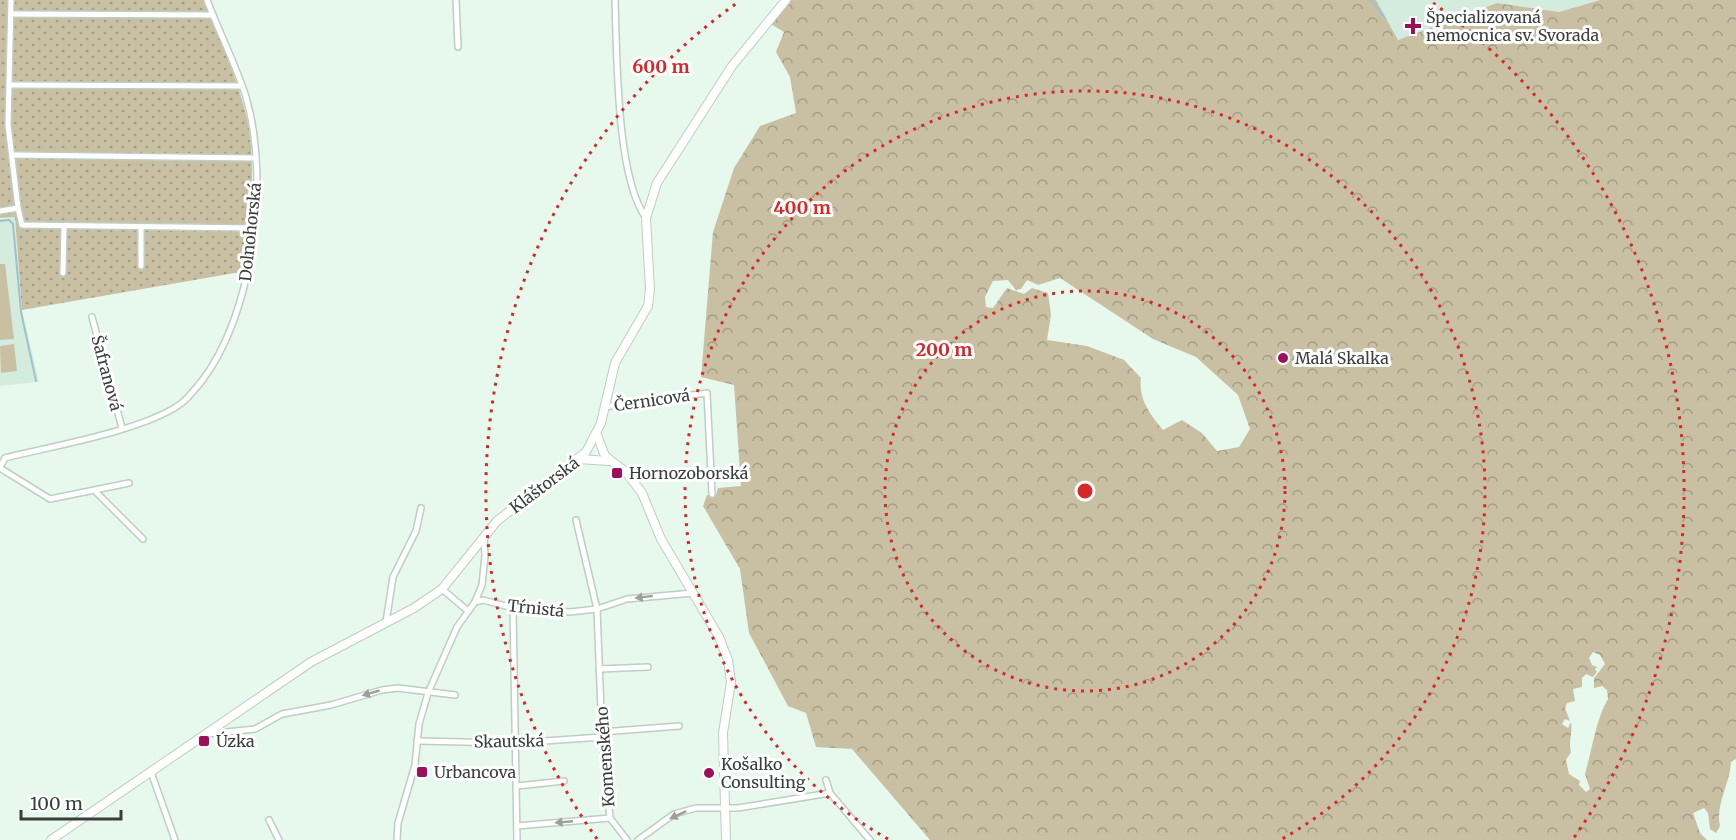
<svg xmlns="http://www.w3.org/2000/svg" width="1736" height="840" font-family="Merriweather,serif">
<defs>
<pattern id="grass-dots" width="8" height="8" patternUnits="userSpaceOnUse" patternTransform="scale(1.5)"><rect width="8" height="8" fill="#c9c0a3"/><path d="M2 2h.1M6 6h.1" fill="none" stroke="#a49d86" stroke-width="1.8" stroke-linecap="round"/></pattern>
<pattern id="forest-crowns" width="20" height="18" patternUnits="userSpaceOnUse" patternTransform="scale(1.5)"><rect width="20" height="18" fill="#c9c0a3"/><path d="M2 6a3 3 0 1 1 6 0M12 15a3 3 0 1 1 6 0" fill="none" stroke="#a49d86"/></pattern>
</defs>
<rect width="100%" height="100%" fill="#e7f9ed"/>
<g fill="#d4ecdd">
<path d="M 1376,0 L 1600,0 L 1559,12 L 1497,3 L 1398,40 Z"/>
<path d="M 15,217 L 22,310 L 39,382 L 0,386 L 0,219 Z"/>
</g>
<path fill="url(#grass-dots)" d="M 0,0 L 205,0 C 220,40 239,81 248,123 C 257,170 248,223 246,271 L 22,310 L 15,217 L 0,218 Z"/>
<path fill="url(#forest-crowns)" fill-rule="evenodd" d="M 791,0 L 1376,0 L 1398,40 L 1497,3 L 1559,12 L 1600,0 L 1736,0 L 1736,759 L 1731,762 C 1730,784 1715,805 1720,826 L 1716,833 L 1710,829 L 1708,813 L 1704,808 L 1693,813 L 1700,833 L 1707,840 L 930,840 L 852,749 L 816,747 L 806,713 L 788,706 L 749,633 L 740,569 L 703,506 L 707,495 L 716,495 L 718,488 L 741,486 L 734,385 L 701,377 L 713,232 L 734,168 L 760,126 L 796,113 L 790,77 L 776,52 L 784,32 L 771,24 ZM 1060,278 L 1153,339 L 1196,357 L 1238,395 L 1250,429 L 1239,447 L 1217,451 L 1202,433 L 1182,420 L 1163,430 C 1150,414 1138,399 1141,378 L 1124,360 L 1087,346 L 1047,340 L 1051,315 L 1048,293 L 1032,288 L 1024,294 L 1007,288 L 993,308 L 986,307 L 985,297 L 993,281 L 1008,280 L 1016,290 L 1021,289 L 1027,280 L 1038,285 ZM 1593,652 L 1600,655 L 1605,664 L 1594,678 L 1594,688 L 1602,686 L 1607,690 L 1608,699 C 1596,719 1592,750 1585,774 L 1590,789 L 1586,792 L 1579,785 L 1580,781 L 1569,774 L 1566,760 L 1571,752 C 1568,742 1573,733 1571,722 L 1568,728 L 1562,724 L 1565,719 L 1570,721 L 1565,708 L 1567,703 L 1575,701 L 1573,689 L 1582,687 L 1582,678 L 1586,674 L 1593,677 L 1597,672 L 1595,669 L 1597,667 L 1592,665 L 1589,658 Z"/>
<g fill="#c9c0a3">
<path d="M 0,264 L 5,264 L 14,339 L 0,340 Z"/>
<path d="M 14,344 L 17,371 L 1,373 L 0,346 Z"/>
</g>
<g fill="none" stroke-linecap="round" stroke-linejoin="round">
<g stroke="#9dc1ce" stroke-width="2">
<path d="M 1371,0 L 1385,18"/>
<path d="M 0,221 L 9,220 L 13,224 L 21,312 L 36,381"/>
</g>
<g stroke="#bdcec3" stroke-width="8">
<g id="street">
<path d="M 456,0 L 458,47"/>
<path d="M 615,0 C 617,54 616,177 646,218"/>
<path d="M 11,14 L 213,15"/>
<path d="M 9,85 L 241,86"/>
<path d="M 12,155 L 256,158"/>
<path d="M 18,208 L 22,225 L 253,228"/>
<path d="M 0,211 L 18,208 L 8,125 L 11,0"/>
<path d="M 141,227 L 141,266"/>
<path d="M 63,273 L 64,226"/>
<path d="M 92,317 L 122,428"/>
<path d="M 604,407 L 707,393 L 712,494"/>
<path d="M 0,467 L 5,458 C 52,446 141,431 179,405 C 188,399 194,390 201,382 C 254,314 270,179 246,97 C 236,65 219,32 207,0"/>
<path d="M 0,468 L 50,499 L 129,483"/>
<path d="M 95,491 L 143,539"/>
<path d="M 576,520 L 597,609 L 602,737 L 610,818 L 627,840"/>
<path d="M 442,589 L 468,611"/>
<path d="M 475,602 L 483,600 L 513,608 L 570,612 L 597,609 L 627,599 L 693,593"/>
<path d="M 513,608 L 517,840"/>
<path d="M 386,622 L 393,577 L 416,531 L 421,508"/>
<path d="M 599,669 L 648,667"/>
<path d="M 602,732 L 679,726"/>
<path d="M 207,734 L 255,729 L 282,714 L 331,705 L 382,690 L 398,688 L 455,695"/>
<path d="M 417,741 L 516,743 L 602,737"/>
<path d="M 151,772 L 175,840"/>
<path d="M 826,780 L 830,793"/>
<path d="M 517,786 L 564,781"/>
<path d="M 269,820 L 279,840"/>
<path d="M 517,826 L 610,818"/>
<path d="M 397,840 L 398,823 L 415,765 L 419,724 L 428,693 L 457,627 L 475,602 L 482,585 L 485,556 L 484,537"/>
<path d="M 638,840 L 674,814 L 696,808 L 738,808 L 830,793 L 870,840"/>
</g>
</g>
<g stroke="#bdcec3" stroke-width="10">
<g id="secondary">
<path d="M 597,435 L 605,456 L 626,472 L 642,493 L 661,539 L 719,637 L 728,660 L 731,682 L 723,733 L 726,840"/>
<path d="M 578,459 L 609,461"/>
<path d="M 51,840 L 311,662 L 414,608 L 442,589 L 497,521 L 586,452 L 601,423 L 615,363 L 648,306 L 650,289 L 646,218 L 657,183 L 732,66 L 786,0"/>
</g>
</g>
<use href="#street" stroke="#fff" stroke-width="5"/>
<use href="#secondary" stroke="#fff" stroke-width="8"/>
</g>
<defs><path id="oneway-solid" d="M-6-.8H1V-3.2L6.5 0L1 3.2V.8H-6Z" transform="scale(1.5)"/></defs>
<g fill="#9c9f9d">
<use href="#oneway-solid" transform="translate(644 597) rotate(173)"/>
<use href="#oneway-solid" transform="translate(371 693) rotate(164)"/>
<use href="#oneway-solid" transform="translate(678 815) rotate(155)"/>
<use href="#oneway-solid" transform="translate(564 822) rotate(175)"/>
</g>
<g fill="none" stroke="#d62828" stroke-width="3" stroke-dasharray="3 6">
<circle cx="1085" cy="491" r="200"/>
<path d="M888 839A400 400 0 1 1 1282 839"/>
<path d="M597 839A600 600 0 0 1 737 3M1433 3A600 600 0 0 1 1573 839"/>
</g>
<g fill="#9d0e5c" stroke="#fff" stroke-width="2">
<path d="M1410 17h6v6h6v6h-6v6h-6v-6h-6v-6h6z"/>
<circle cx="1283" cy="358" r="6"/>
<rect x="611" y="467" width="12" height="12" rx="3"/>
<rect x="198" y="735" width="12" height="12" rx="3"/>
<rect x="416" y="766" width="12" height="12" rx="3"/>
<circle cx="709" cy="773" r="6"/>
</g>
<g text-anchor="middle" stroke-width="6" stroke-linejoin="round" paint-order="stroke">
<g font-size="16" fill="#383f3b" stroke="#fff" text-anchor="start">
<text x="1426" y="23">Špecializovaná<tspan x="1426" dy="18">nemocnica sv. Svorada</tspan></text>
<text x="1295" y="364">Malá Skalka</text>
<text x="629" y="479">Hornozoborská</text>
<text x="216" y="747">Úzka</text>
<text x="721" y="770">Košalko<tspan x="721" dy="18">Consulting</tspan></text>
<text x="434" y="778">Urbancova</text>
</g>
<g font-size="16" fill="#383f3b" stroke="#fff">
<text transform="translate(250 232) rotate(-84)" y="6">Dolnohorská</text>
<text transform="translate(107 373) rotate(75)" y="6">Šafranová</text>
<text transform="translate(652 400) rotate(-8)" y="6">Černicová</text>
<text transform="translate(544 485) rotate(-37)" y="6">Kláštorská</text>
<text transform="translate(536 608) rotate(6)" y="6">Tŕnistá</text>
<text transform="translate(509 741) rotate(-1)" y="6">Skautská</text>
<text transform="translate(605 757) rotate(-94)" y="6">Komenského</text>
</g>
</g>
<circle cx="1085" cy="491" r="9" fill="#d62828" stroke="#fff" stroke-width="3"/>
<g font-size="18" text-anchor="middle" font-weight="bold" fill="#d62828" stroke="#fff" stroke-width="6" stroke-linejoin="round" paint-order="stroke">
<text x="661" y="73">600 m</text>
<text x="802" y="214">400 m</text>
<text x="944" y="356">200 m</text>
</g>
<path d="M21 810v9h100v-9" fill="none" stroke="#383f3b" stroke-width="3"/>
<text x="30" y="810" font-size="18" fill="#383f3b" stroke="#ffffff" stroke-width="4.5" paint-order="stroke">100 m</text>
</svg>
